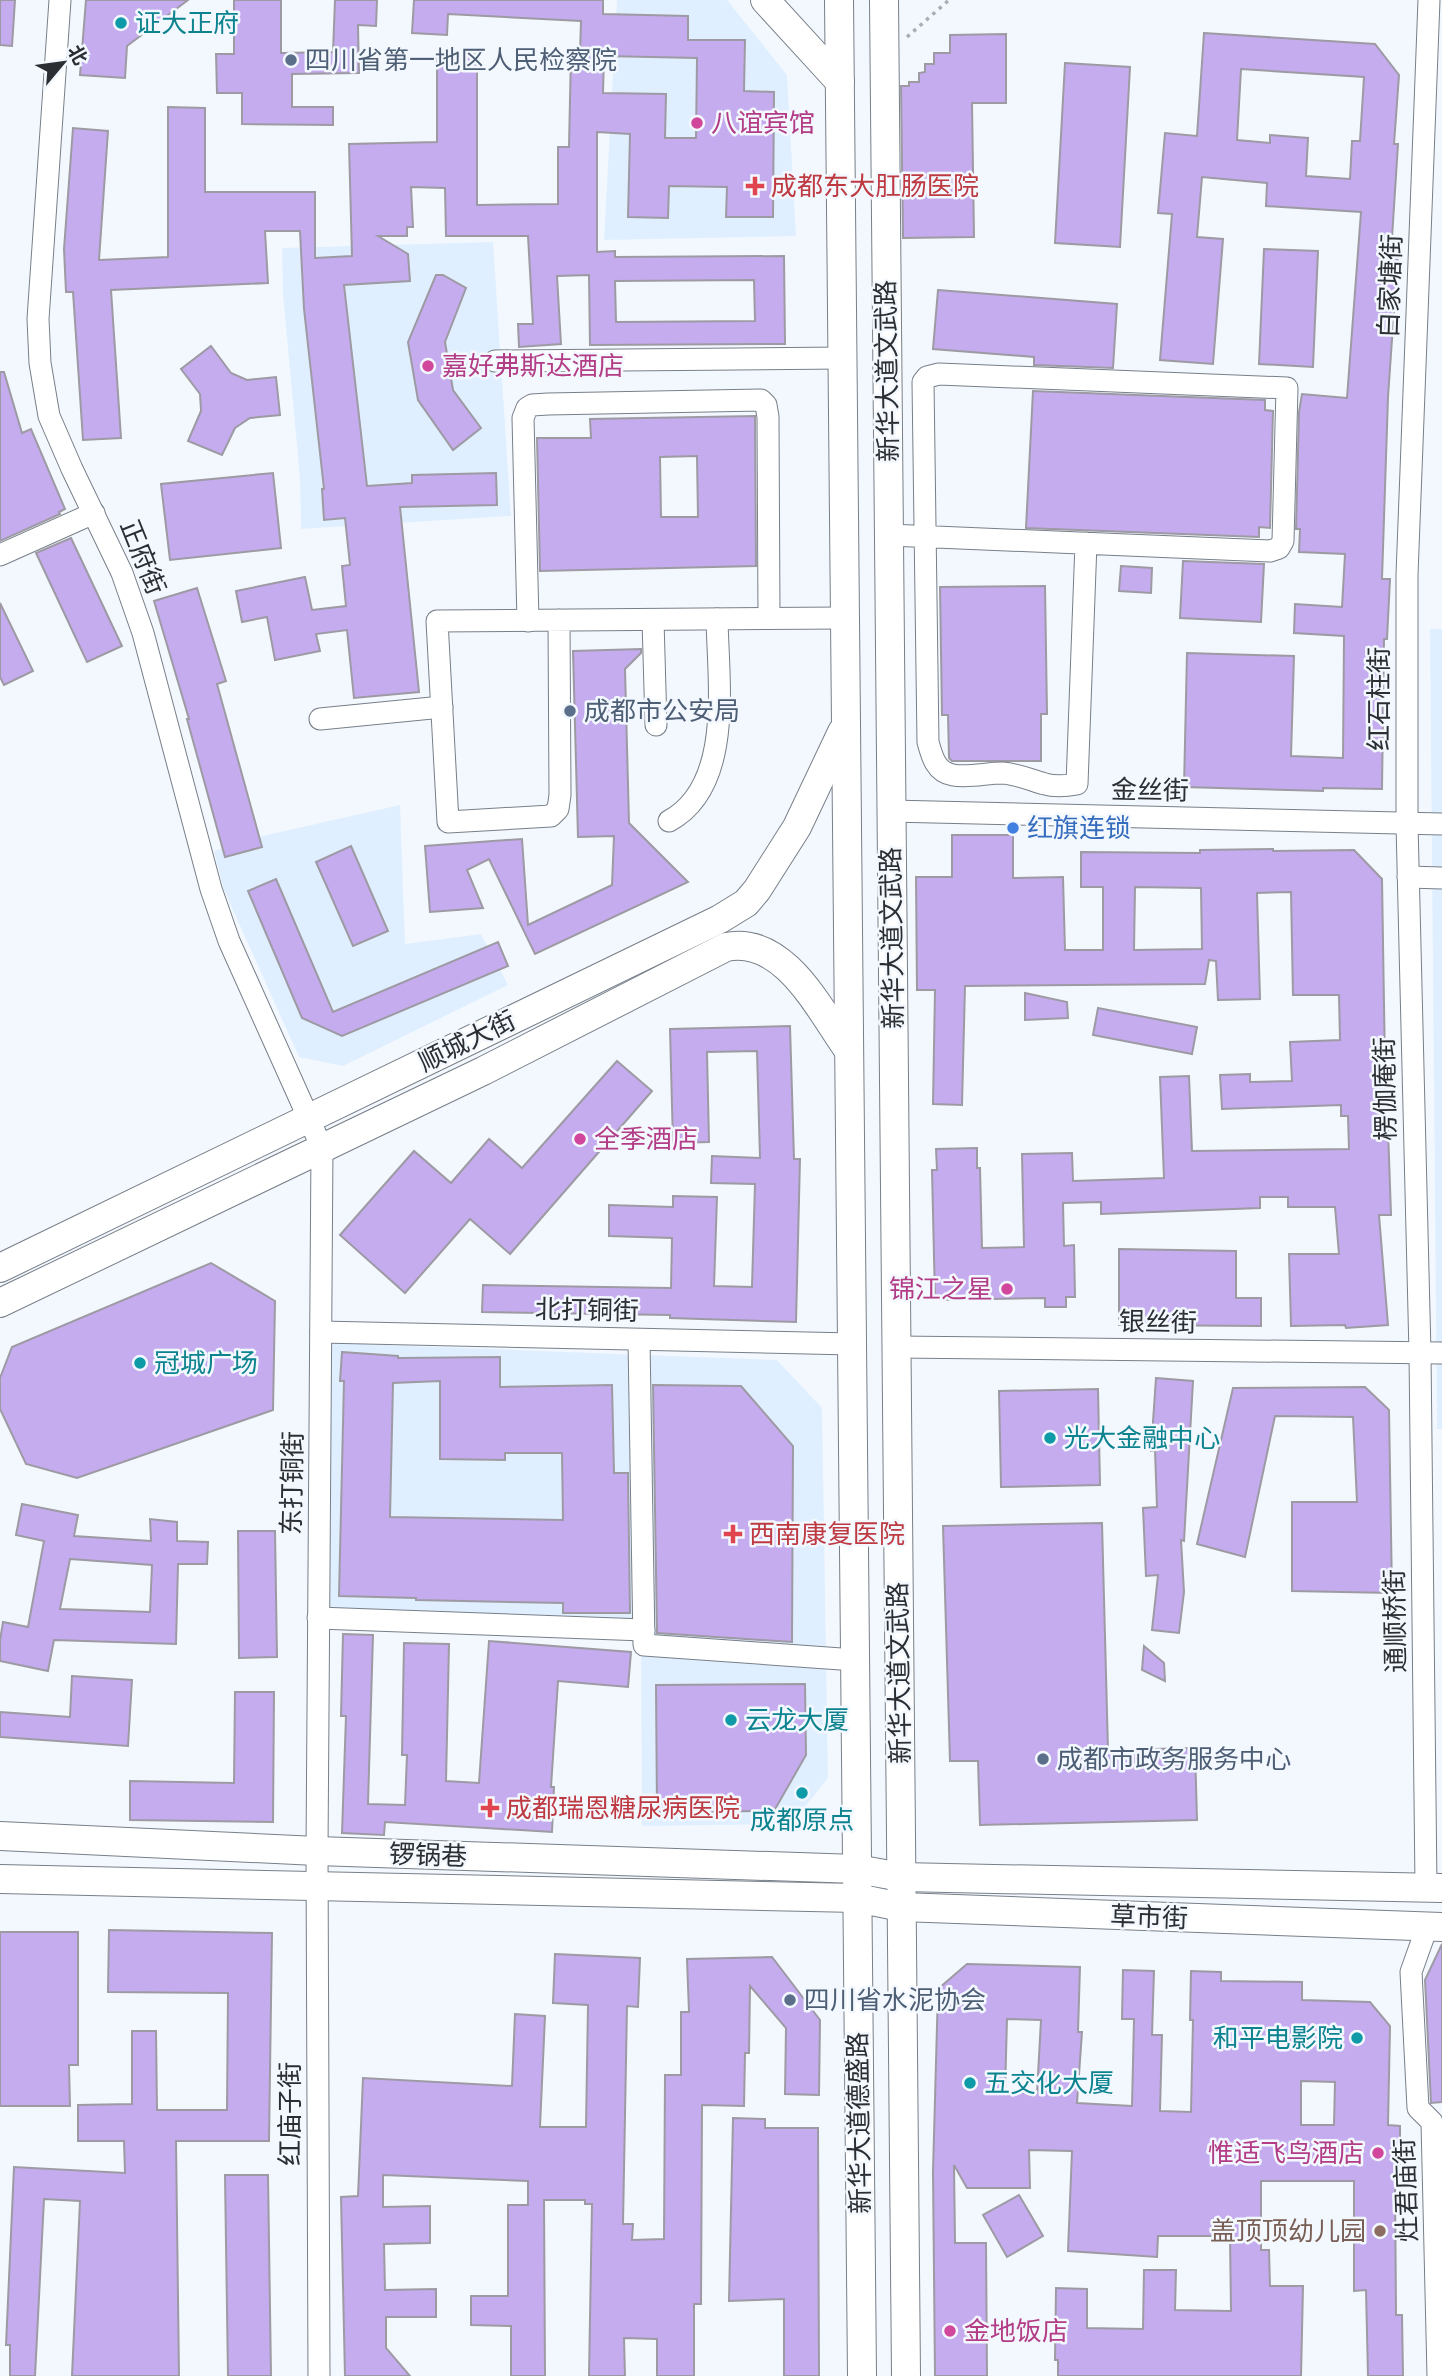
<svg xmlns="http://www.w3.org/2000/svg" width="1442" height="2376" font-family="'PT Sans Narrow','Noto Sans SC',sans-serif">
<rect width="100%" height="100%" fill="#f3f8fe"/>
<g fill="#e0efff">
<path d="M 617,0 L 727,0 L 787,75 L 796,236 L 604,240 Z"/>
<path d="M 493,242 L 511,516 L 301,529 L 300,478 L 283,295 L 282,248 Z"/>
<path d="M 1430,629 L 1442,629 L 1442,1429 L 1437,1429 Z"/>
<path d="M 400,805 L 405,944 L 481,934 L 508,985 L 343,1066 L 299,1057 L 224,890 L 214,851 L 267,835 Z"/>
<path d="M 331,1343 L 777,1360 L 822,1408 L 828,1778 L 791,1824 L 642,1826 L 641,1638 L 326,1625 Z"/>
</g>
<g fill="#c5acee" stroke="#9d9aa4" stroke-width="2" fill-rule="evenodd">
<path d="M 0,0 L 15,0 L 12,46 L 0,45 Z"/>
<path d="M 86,0 L 188,0 L 127,46 L 125,78 L 80,75 Z"/>
<path d="M 234,0 L 281,0 L 281,53 L 333,52 L 335,0 L 377,0 L 376,26 L 358,25 L 359,73 L 292,74 L 292,107 L 333,107 L 333,125 L 242,124 L 242,93 L 217,93 L 216,54 L 234,54 Z"/>
<path d="M 414,0 L 603,0 L 603,14 L 688,16 L 688,40 L 745,40 L 744,91 L 774,92 L 773,217 L 726,217 L 727,187 L 669,186 L 668,218 L 628,217 L 630,134 L 597,132 L 597,252 L 615,251 L 615,257 L 784,256 L 785,344 L 590,345 L 589,275 L 557,276 L 561,344 L 519,347 L 518,324 L 533,324 L 528,236 L 446,236 L 445,188 L 411,187 L 413,227 L 407,227 L 407,236 L 378,236 L 408,254 L 410,281 L 344,285 L 367,486 L 412,483 L 412,475 L 496,473 L 497,505 L 400,507 L 419,692 L 354,698 L 347,630 L 316,634 L 320,651 L 275,660 L 267,617 L 242,622 L 236,591 L 305,577 L 312,610 L 346,606 L 342,566 L 350,565 L 345,518 L 324,520 L 322,489 L 324,489 L 304,309 L 300,231 L 265,231 L 268,283 L 111,290 L 121,438 L 83,440 L 73,292 L 66,292 L 64,249 L 73,128 L 108,131 L 99,260 L 168,257 L 168,107 L 205,108 L 205,192 L 315,192 L 315,258 L 352,256 L 349,144 L 437,142 L 437,54 L 477,54 L 477,205 L 558,204 L 558,147 L 569,147 L 571,53 L 580,54 L 581,21 L 448,14 L 447,35 L 412,33 ZM 604,56 L 697,58 L 696,138 L 665,138 L 666,94 L 603,93 ZM 754,280 L 755,321 L 616,322 L 615,281 Z"/>
<path d="M 1204,33 L 1375,44 L 1399,75 L 1394,144 L 1398,144 L 1392,238 L 1399,239 L 1388,397 L 1382,579 L 1390,579 L 1387,639 L 1384,639 L 1382,789 L 1323,788 L 1323,791 L 1184,787 L 1187,653 L 1294,656 L 1291,756 L 1343,758 L 1344,636 L 1294,633 L 1295,604 L 1342,607 L 1345,554 L 1299,552 L 1300,529 L 1296,529 L 1299,412 L 1302,394 L 1347,398 L 1361,212 L 1266,206 L 1267,183 L 1202,177 L 1197,237 L 1223,239 L 1213,364 L 1160,360 L 1172,214 L 1158,213 L 1165,133 L 1197,136 ZM 1241,69 L 1364,77 L 1360,141 L 1352,141 L 1350,179 L 1306,176 L 1308,138 L 1270,135 L 1270,143 L 1237,140 Z"/>
<path d="M 1006,34 L 1006,103 L 972,103 L 974,237 L 903,238 L 901,86 L 909,86 L 909,82 L 919,82 L 919,73 L 925,72 L 925,64 L 934,64 L 934,53 L 950,53 L 950,35 Z"/>
<path d="M 1065,63 L 1130,67 L 1120,247 L 1055,243 Z"/>
<path d="M 1264,249 L 1318,251 L 1313,367 L 1259,364 Z"/>
<path d="M 436,275 L 443,275 L 466,288 L 445,342 L 453,390 L 481,428 L 453,450 L 418,400 L 408,342 Z"/>
<path d="M 938,290 L 1117,304 L 1113,368 L 1034,365 L 1034,357 L 933,349 Z"/>
<path d="M 211,346 L 231,373 L 247,380 L 276,377 L 280,415 L 250,418 L 235,428 L 222,455 L 188,441 L 201,411 L 200,394 L 181,369 Z"/>
<path d="M 0,372 L 4,372 L 22,433 L 31,429 L 65,509 L 59,512 L 60,514 L 0,541 Z"/>
<path d="M 1033,391 L 1265,400 L 1265,410 L 1273,411 L 1270,528 L 1259,527 L 1259,537 L 1026,528 Z"/>
<path d="M 755,416 L 756,566 L 540,571 L 537,438 L 591,438 L 590,419 ZM 697,456 L 698,517 L 661,517 L 660,457 Z"/>
<path d="M 273,473 L 281,548 L 170,560 L 161,484 Z"/>
<path d="M 71,538 L 122,646 L 87,662 L 36,553 Z"/>
<path d="M 1183,561 L 1264,564 L 1261,622 L 1180,618 Z"/>
<path d="M 1121,566 L 1152,568 L 1151,593 L 1119,591 Z"/>
<path d="M 1045,586 L 1047,714 L 1041,714 L 1041,761 L 952,761 L 949,758 L 948,715 L 942,715 L 940,587 Z"/>
<path d="M 197,588 L 226,681 L 217,684 L 262,847 L 225,857 L 187,719 L 189,719 L 154,601 Z"/>
<path d="M 0,603 L 33,671 L 4,685 L 0,677 Z"/>
<path d="M 641,649 L 641,653 L 625,669 L 629,823 L 688,882 L 535,954 L 489,859 L 467,870 L 483,908 L 430,912 L 425,846 L 522,839 L 528,925 L 612,885 L 614,836 L 578,837 L 573,651 Z"/>
<path d="M 952,835 L 1013,835 L 1013,878 L 1063,877 L 1065,950 L 1103,950 L 1103,887 L 1081,887 L 1081,852 L 1200,853 L 1200,850 L 1273,849 L 1273,851 L 1354,850 L 1382,879 L 1386,1129 L 1388,1129 L 1391,1215 L 1379,1215 L 1388,1325 L 1346,1328 L 1345,1325 L 1291,1326 L 1289,1254 L 1339,1254 L 1335,1207 L 1288,1207 L 1288,1197 L 1260,1197 L 1260,1208 L 1101,1214 L 1101,1202 L 1063,1203 L 1064,1246 L 1074,1245 L 1075,1297 L 1066,1297 L 1066,1307 L 1045,1307 L 1045,1298 L 935,1300 L 932,1170 L 937,1170 L 936,1149 L 977,1148 L 977,1168 L 980,1168 L 982,1248 L 1024,1247 L 1022,1154 L 1072,1153 L 1073,1181 L 1164,1178 L 1160,1077 L 1189,1076 L 1192,1151 L 1349,1149 L 1348,1116 L 1341,1116 L 1341,1105 L 1222,1109 L 1220,1075 L 1250,1074 L 1250,1082 L 1292,1081 L 1290,1042 L 1340,1040 L 1339,995 L 1293,995 L 1291,892 L 1257,893 L 1260,999 L 1218,1000 L 1216,961 L 1209,960 L 1205,984 L 965,986 L 962,1105 L 933,1104 L 935,990 L 917,990 L 916,877 L 952,877 ZM 1135,887 L 1201,888 L 1202,949 L 1134,950 Z"/>
<path d="M 351,846 L 388,931 L 353,946 L 316,862 Z"/>
<path d="M 276,879 L 333,1012 L 498,942 L 508,966 L 342,1036 L 302,1018 L 248,891 Z"/>
<path d="M 1025,993 L 1067,1002 L 1068,1018 L 1025,1020 Z"/>
<path d="M 1098,1008 L 1197,1027 L 1192,1054 L 1093,1035 Z"/>
<path d="M 790,1026 L 794,1159 L 800,1159 L 796,1322 L 670,1318 L 670,1315 L 482,1312 L 483,1285 L 671,1288 L 672,1238 L 609,1236 L 609,1205 L 673,1207 L 673,1196 L 717,1197 L 714,1286 L 752,1287 L 755,1184 L 711,1183 L 712,1156 L 760,1158 L 757,1051 L 707,1052 L 709,1142 L 673,1143 L 670,1029 Z"/>
<path d="M 617,1061 L 652,1091 L 510,1254 L 470,1219 L 405,1293 L 340,1235 L 414,1151 L 451,1183 L 489,1139 L 522,1168 Z"/>
<path d="M 1119,1249 L 1236,1251 L 1236,1298 L 1261,1298 L 1261,1326 L 1119,1325 Z"/>
<path d="M 211,1263 L 275,1301 L 273,1410 L 77,1478 L 26,1464 L 0,1409 L 0,1378 L 12,1347 Z"/>
<path d="M 342,1352 L 398,1356 L 398,1358 L 500,1357 L 500,1387 L 612,1385 L 614,1473 L 628,1473 L 630,1613 L 563,1613 L 563,1603 L 416,1600 L 416,1598 L 339,1596 L 344,1381 L 340,1381 ZM 440,1381 L 440,1459 L 505,1460 L 505,1453 L 562,1453 L 563,1520 L 390,1517 L 393,1383 Z"/>
<path d="M 1156,1378 L 1193,1381 L 1184,1541 L 1181,1540 L 1184,1592 L 1179,1633 L 1152,1630 L 1158,1575 L 1146,1576 L 1143,1508 L 1157,1507 L 1155,1451 L 1151,1451 Z"/>
<path d="M 653,1385 L 741,1386 L 793,1446 L 792,1642 L 657,1633 Z"/>
<path d="M 1365,1387 L 1389,1410 L 1392,1593 L 1292,1591 L 1292,1502 L 1357,1502 L 1353,1417 L 1275,1416 L 1245,1557 L 1197,1544 L 1233,1388 Z"/>
<path d="M 1098,1389 L 1100,1485 L 1001,1487 L 999,1391 Z"/>
<path d="M 22,1504 L 78,1515 L 74,1536 L 151,1541 L 150,1519 L 177,1522 L 177,1541 L 208,1542 L 207,1564 L 178,1564 L 176,1644 L 54,1640 L 48,1671 L 0,1661 L 0,1640 L 3,1622 L 28,1627 L 44,1541 L 16,1535 ZM 70,1559 L 152,1565 L 150,1612 L 60,1609 Z"/>
<path d="M 1102,1523 L 1108,1750 L 1195,1748 L 1197,1820 L 980,1825 L 978,1761 L 950,1761 L 943,1526 Z"/>
<path d="M 238,1531 L 275,1531 L 277,1657 L 239,1658 Z"/>
<path d="M 343,1634 L 373,1635 L 368,1804 L 405,1805 L 407,1755 L 402,1755 L 404,1643 L 449,1644 L 446,1781 L 479,1783 L 489,1641 L 631,1652 L 628,1687 L 558,1681 L 551,1787 L 554,1787 L 552,1832 L 385,1822 L 384,1835 L 342,1833 L 346,1716 L 341,1716 Z"/>
<path d="M 1144,1646 L 1164,1663 L 1165,1681 L 1142,1670 Z"/>
<path d="M 72,1676 L 132,1680 L 128,1746 L 0,1737 L 0,1712 L 70,1717 Z"/>
<path d="M 805,1684 L 806,1755 L 774,1811 L 657,1812 L 656,1685 Z"/>
<path d="M 235,1692 L 274,1692 L 273,1822 L 130,1820 L 130,1781 L 234,1783 Z"/>
<path d="M 109,1930 L 272,1933 L 269,2141 L 176,2141 L 179,2376 L 72,2376 L 80,2201 L 44,2199 L 35,2376 L 10,2376 L 10,2345 L 6,2345 L 14,2167 L 125,2173 L 124,2141 L 78,2141 L 78,2105 L 132,2104 L 132,2031 L 156,2031 L 157,2110 L 227,2110 L 228,1993 L 108,1992 Z"/>
<path d="M 0,1932 L 78,1932 L 78,2065 L 69,2065 L 70,2106 L 0,2106 Z"/>
<path d="M 1442,1944 L 1442,2102 L 1431,2103 L 1425,1980 Z"/>
<path d="M 555,1954 L 640,1958 L 638,2007 L 627,2006 L 623,2224 L 633,2224 L 632,2240 L 664,2239 L 665,2075 L 681,2075 L 681,2012 L 689,2012 L 687,1959 L 772,1957 L 820,2020 L 819,2095 L 785,2094 L 786,2028 L 750,1986 L 749,2053 L 745,2053 L 744,2106 L 702,2105 L 701,2304 L 694,2304 L 694,2376 L 657,2376 L 657,2339 L 624,2338 L 625,2376 L 589,2376 L 592,2204 L 585,2204 L 585,2200 L 544,2200 L 545,2376 L 511,2376 L 511,2326 L 471,2325 L 471,2296 L 508,2296 L 508,2205 L 528,2205 L 528,2181 L 383,2175 L 383,2207 L 430,2206 L 430,2243 L 384,2244 L 385,2290 L 436,2289 L 436,2317 L 386,2317 L 386,2348 L 410,2376 L 345,2376 L 341,2197 L 358,2196 L 363,2078 L 512,2086 L 515,2014 L 545,2016 L 540,2127 L 586,2127 L 588,2005 L 553,2003 Z"/>
<path d="M 967,1964 L 1080,1967 L 1078,2032 L 1082,2032 L 1077,2103 L 1132,2106 L 1134,2019 L 1122,2019 L 1123,1970 L 1154,1971 L 1152,2035 L 1162,2035 L 1160,2111 L 1191,2112 L 1193,2020 L 1190,2020 L 1191,1971 L 1221,1972 L 1221,1981 L 1302,1982 L 1302,2000 L 1370,2002 L 1390,2026 L 1388,2125 L 1400,2126 L 1400,2182 L 1395,2182 L 1396,2315 L 1402,2315 L 1403,2376 L 1368,2376 L 1366,2290 L 1354,2291 L 1354,2181 L 1261,2181 L 1261,2250 L 1269,2250 L 1270,2286 L 1303,2286 L 1301,2376 L 1058,2376 L 1058,2360 L 1055,2360 L 1056,2288 L 1087,2289 L 1087,2328 L 1143,2329 L 1144,2270 L 1176,2270 L 1175,2310 L 1231,2311 L 1230,2236 L 1158,2236 L 1157,2257 L 1068,2251 L 1072,2151 L 1029,2150 L 1030,2188 L 967,2188 L 954,2165 L 955,2243 L 986,2243 L 987,2376 L 935,2376 L 933,2172 L 938,1989 ZM 1007,2019 L 1041,2020 L 1037,2093 L 1005,2092 ZM 1301,2081 L 1335,2082 L 1334,2125 L 1301,2125 Z"/>
<path d="M 733,2118 L 765,2119 L 765,2128 L 818,2128 L 819,2376 L 784,2376 L 784,2299 L 729,2301 Z"/>
<path d="M 225,2175 L 268,2175 L 271,2376 L 228,2376 Z"/>
<path d="M 1019,2195 L 1043,2236 L 1007,2257 L 983,2215 Z"/>
</g>
<g fill="none" stroke-linecap="round" stroke-linejoin="round">
<g stroke="#777f88" stroke-width="23">
<g id="minor">
<path d="M 60,0 L 38,319 L 40,363 L 49,416 L 72,469 L 122,573 L 143,633 L 211,889 L 229,941 L 322,1148 L 317,1851 L 319,2376"/>
<path d="M 495,361 L 843,358"/>
<path d="M 889,535 C 1016,540 1143,546 1270,551 L 1279,548 L 1283,541 L 1287,388 L 939,374 L 927,377 L 923,382 L 928,742 C 932,757 936,772 953,775 C 968,778 987,773 1002,773 C 1018,774 1030,780 1045,784 C 1055,787 1066,786 1077,784 L 1086,543"/>
<path d="M 0,555 L 94,513"/>
<path d="M 559,620 L 560,795 L 558,809 L 551,816 L 448,822 L 437,621 L 845,618"/>
<path d="M 653,620 L 656,725"/>
<path d="M 528,621 L 523,418 L 527,408 L 532,405 L 548,404 L 761,400 L 766,405 L 768,417 L 769,618"/>
<path d="M 320,719 L 442,707"/>
<path d="M 891,811 L 1442,824"/>
<path d="M 669,821 C 734,786 718,680 717,619"/>
<path d="M 1408,877 L 1442,878"/>
<path d="M 321,1332 L 852,1344"/>
<path d="M 639,1340 L 644,1645 L 855,1660"/>
<path d="M 896,1347 L 1442,1353"/>
<path d="M 318,1618 L 644,1630"/>
<path d="M 1426,1887 L 1420,1353 L 1407,824 L 1407,575 L 1429,0"/>
<path d="M 1427,1927 L 1411,1972 L 1418,2108 L 1432,2122 L 1438,2376"/>
</g>
</g>
<g stroke="#777f88" stroke-width="30">
<g id="major">
<path d="M 765,0 L 840,82"/>
<path d="M 839,0 L 862,2376"/>
<path d="M 884,0 L 906,2376"/>
<path d="M 0,1268 L 720,919 L 746,903 L 757,890 L 797,827 L 842,732"/>
<path d="M 0,1303 L 483,1071 L 726,947 C 785,935 820,1011 849,1051"/>
<path d="M 0,1836 L 317,1851 L 857,1869 L 901,1877 L 1442,1888"/>
<path d="M 0,1879 L 857,1898 L 901,1907 L 1442,1927"/>
</g>
</g>
<path stroke="#a9aeb3" stroke-width="3.5" stroke-dasharray="3.5 5" stroke-linecap="butt" d="M 907,37 L 949,0"/>
<use href="#minor" stroke="#fff" stroke-width="21"/>
<use href="#major" stroke="#fff" stroke-width="28"/>
</g>
<g fill="#0f9aa8" stroke="#f3f8fe" stroke-width="2.5">
<circle cx="121" cy="23" r="7"/>
<circle cx="140" cy="1363" r="7"/>
<circle cx="1050" cy="1438" r="7"/>
<circle cx="731" cy="1720" r="7"/>
<circle cx="802" cy="1793" r="7"/>
<circle cx="1357" cy="2038" r="7"/>
<circle cx="970" cy="2083" r="7"/>
</g>
<g fill="#5c6f8a" stroke="#f3f8fe" stroke-width="2.5">
<circle cx="291" cy="60" r="7"/>
<circle cx="570" cy="711" r="7"/>
<circle cx="1043" cy="1759" r="7"/>
<circle cx="790" cy="2000" r="7"/>
</g>
<g fill="#d1479c" stroke="#f3f8fe" stroke-width="2.5">
<circle cx="697" cy="123" r="7"/>
<circle cx="428" cy="366" r="7"/>
<circle cx="580" cy="1139" r="7"/>
<circle cx="1007" cy="1289" r="7"/>
<circle cx="1378" cy="2153" r="7"/>
<circle cx="950" cy="2331" r="7"/>
</g>
<g fill="#e0444e" stroke="#f3f8fe" stroke-width="2.5">
<path d="M751.5 175.5h7v7h7v7h-7v7h-7v-7h-7v-7h7z"/>
<path d="M729.5 1523.5h7v7h7v7h-7v7h-7v-7h-7v-7h7z"/>
<path d="M486.5 1797.5h7v7h7v7h-7v7h-7v-7h-7v-7h7z"/>
</g>
<circle fill="#3f7fe0" stroke="#f3f8fe" stroke-width="2.5" cx="1013" cy="828" r="7"/>
<circle fill="#8d6e63" stroke="#f3f8fe" stroke-width="2.5" cx="1380" cy="2231" r="7"/>
<g text-anchor="middle" stroke-width="5" stroke-linejoin="round" paint-order="stroke">
<g font-size="26" fill="#0d838f" stroke="#f3f8fe" text-anchor="start">
<text x="135" y="32">证大正府</text>
<text x="154" y="1372">冠城广场</text>
<text x="1064" y="1447">光大金融中心</text>
<text x="745" y="1729">云龙大厦</text>
<text x="802" y="1829" text-anchor="middle">成都原点</text>
<text x="1343" y="2047" text-anchor="end">和平电影院</text>
<text x="984" y="2092">五交化大厦</text>
</g>
<g font-size="26" fill="#4e5e75" stroke="#f3f8fe" text-anchor="start">
<text x="305" y="69">四川省第一地区人民检察院</text>
<text x="584" y="720">成都市公安局</text>
<text x="1057" y="1768">成都市政务服务中心</text>
<text x="804" y="2009">四川省水泥协会</text>
</g>
<g font-size="26" fill="#b23c85" stroke="#f3f8fe" text-anchor="start">
<text x="711" y="132">八谊宾馆</text>
<text x="442" y="375">嘉好弗斯达酒店</text>
<text x="594" y="1148">全季酒店</text>
<text x="993" y="1298" text-anchor="end">锦江之星</text>
<text x="1364" y="2162" text-anchor="end">惟适飞鸟酒店</text>
<text x="964" y="2340">金地饭店</text>
</g>
<g font-size="26" fill="#be3a42" stroke="#f3f8fe" text-anchor="start">
<text x="771" y="195">成都东大肛肠医院</text>
<text x="749" y="1543">西南康复医院</text>
<text x="506" y="1817">成都瑞恩糖尿病医院</text>
</g>
<g font-size="26" fill="#2b2e32" stroke="#f3f8fe">
<text transform="translate(1390 286) rotate(-88)" y="9">白家塘街</text>
<text transform="translate(887 371) rotate(-91)" y="9">新华大道文武路</text>
<text transform="translate(143 557) rotate(68)" y="9">正府街</text>
<text transform="translate(1379 699) rotate(-90)" y="9">红石柱街</text>
<text transform="translate(1150 790) rotate(1)" y="9">金丝街</text>
<text transform="translate(892 938) rotate(-91)" y="9">新华大道文武路</text>
<text transform="translate(467 1041) rotate(-26)" y="9">顺城大街</text>
<text transform="translate(1385 1089) rotate(-91)" y="9">楞伽庵街</text>
<text transform="translate(587 1310) rotate(1)" y="9">北打铜街</text>
<text transform="translate(1158 1322) rotate(1)" y="9">银丝街</text>
<text transform="translate(292 1483) rotate(-89)" y="9">东打铜街</text>
<text transform="translate(1395 1621) rotate(-91)" y="9">通顺桥街</text>
<text transform="translate(899 1673) rotate(-91)" y="9">新华大道文武路</text>
<text transform="translate(428 1855) rotate(2)" y="9">锣锅巷</text>
<text transform="translate(1149 1917) rotate(2)" y="9">草市街</text>
<text transform="translate(290 2114) rotate(-90)" y="9">红庙子街</text>
<text transform="translate(859 2123) rotate(-91)" y="9">新华大道德盛路</text>
<text transform="translate(1406 2190) rotate(-92)" y="9">灶君庙街</text>
</g>
<g font-size="26" fill="#366cbe" stroke="#f3f8fe" text-anchor="start">
<text x="1027" y="837">红旗连锁</text>
</g>
<g font-size="26" fill="#785e54" stroke="#f3f8fe" text-anchor="end">
<text x="1366" y="2240">盖顶顶幼儿园</text>
</g>
</g>
<g transform="translate(63 63) rotate(61)" stroke="#f3f8fe" stroke-width="5" paint-order="stroke">
<path d="M0-5L12 26L0 18L-12 26Z" fill="#2b2e32"/>
<text y="-10" font-size="19" font-weight="bold" text-anchor="middle" fill="#2b2e32">北</text>
</g>
</svg>
